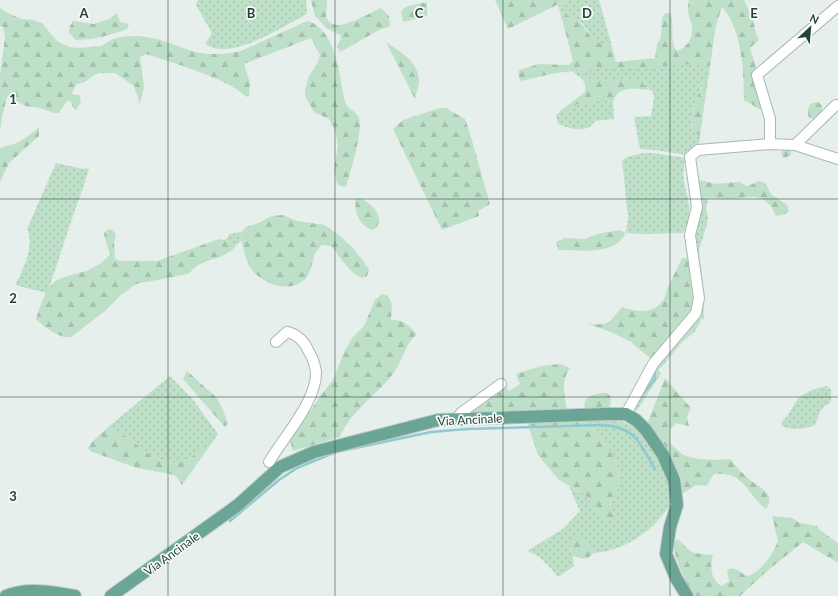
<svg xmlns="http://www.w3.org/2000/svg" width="838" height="596" font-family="Lato,sans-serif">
<defs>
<pattern id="grass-dots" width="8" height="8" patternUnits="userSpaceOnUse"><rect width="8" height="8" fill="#bfe0c8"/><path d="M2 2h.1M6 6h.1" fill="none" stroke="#a4c1ad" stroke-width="1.8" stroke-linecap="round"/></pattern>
<pattern id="forest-firs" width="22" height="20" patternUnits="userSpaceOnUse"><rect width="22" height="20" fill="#bfe0c8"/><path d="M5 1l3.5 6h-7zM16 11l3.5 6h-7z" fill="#a4c1ad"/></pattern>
</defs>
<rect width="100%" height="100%" fill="#e6efeb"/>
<g fill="url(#grass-dots)">
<path d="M 198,0 L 306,0 L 307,14 C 284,26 246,51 220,49 C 215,49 209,46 205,44 L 212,33 L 196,5 Z"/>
<path d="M 567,0 L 599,0 L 611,43 C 592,50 591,30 580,21 C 576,19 570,17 565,15 L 562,19 L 558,5 Z"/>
<path d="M 695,64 L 710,66 C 709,70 710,75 708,79 C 707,81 704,84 702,86 C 695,99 688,119 693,132 L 700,136 L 699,147 L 687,155 L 655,150 L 640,149 L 634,117 L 651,116 L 654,98 L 653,92 L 641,82 L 631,79 L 610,81 L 579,77 L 572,71 L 587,70 L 597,67 Z"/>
<path d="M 600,100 L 607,100 L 613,102 L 614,119 L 595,121 C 588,134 570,129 558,124 L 556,116 L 560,111 L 569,109 L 578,103 L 584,104 Z"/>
<path d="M 644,153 L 652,153 L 686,158 C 680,180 686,185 689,205 C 691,214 687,226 683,233 L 643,234 L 626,233 L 628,217 L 622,160 L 630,156 Z"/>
<path d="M 56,163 L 83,169 L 89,168 C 85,184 79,198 74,213 C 65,239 57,266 47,293 L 15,285 C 23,272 35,243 27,229 Z"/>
<path d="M 699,197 L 708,198 L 706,210 L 708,217 L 707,224 L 699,250 L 703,285 L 704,320 L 699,314 L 694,242 Z"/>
<path d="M 241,232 L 241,241 L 231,251 L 230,244 L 225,240 L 230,234 Z"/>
<path d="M 664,364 L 658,370 L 661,373 L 658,378 L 639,407 L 636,411 L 634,410 L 658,365 Z"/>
<path d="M 170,376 L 194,401 L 218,434 L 212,443 L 208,443 C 190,464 170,469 146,452 C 139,447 132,440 124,435 C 119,432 113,430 107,428 Z"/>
<path d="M 827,386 L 831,390 L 831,400 L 829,404 L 824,406 L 820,412 L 815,425 C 805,429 792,431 782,426 L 782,422 C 790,414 792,407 798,399 C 805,391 818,388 827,386 Z"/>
<path d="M 618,420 C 626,423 634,425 640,431 C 653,444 677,488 670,506 C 669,508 666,511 664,513 C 649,534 620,552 594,553 L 586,544 L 570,545 L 573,556 L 574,566 L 558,577 C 549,566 540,555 527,551 L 563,529 L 580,511 L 569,486 L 586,495 L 601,515 L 611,509 L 610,502 C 613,497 617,493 618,488 C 625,461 601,438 584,421 Z"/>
</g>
<g fill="url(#forest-firs)">
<path d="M 311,0 L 327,0 L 326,17 C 328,21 331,24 336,25 C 348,26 370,13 381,8 L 389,16 L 390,25 L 389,27 L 379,30 L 340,52 L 337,46 L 341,39 L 340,35 L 326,28 L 315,16 Z"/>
<path d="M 495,0 L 567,0 L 508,29 Z"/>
<path d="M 689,0 L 744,0 L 752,17 L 756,33 L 759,40 L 750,48 L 757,71 L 763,111 L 744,100 C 744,73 742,28 722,7 L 716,25 L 710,66 L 695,64 L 637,68 L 616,67 L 597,67 L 587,70 L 555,73 L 521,81 L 518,75 L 519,70 L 539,64 L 569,65 L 573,61 L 562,19 L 565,15 C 589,16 587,51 611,43 L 616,62 L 655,58 L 657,44 L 661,37 L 662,18 L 665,13 L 670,13 C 676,25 668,39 677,51 C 686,48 693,39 692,29 C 692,22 688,16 688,10 C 688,7 688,3 689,0 Z"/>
<path d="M 427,2 L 427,16 L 403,22 L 401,12 L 404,8 L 408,6 Z"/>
<path d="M 0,7 L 4,11 L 21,19 L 33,20 L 42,23 L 57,41 L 69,47 L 78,48 L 101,46 L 111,40 L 120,37 L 139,36 L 157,39 L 195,52 L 207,54 L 223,54 L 241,51 L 307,21 C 335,27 340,76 344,99 C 348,111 353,108 358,116 C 365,126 350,173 346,186 L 344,187 L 338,185 L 336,180 L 334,170 L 338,145 L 335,130 L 329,119 L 314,112 L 305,96 L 305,90 L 309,76 L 317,64 L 320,55 L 311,38 L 244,64 L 250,83 L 249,96 L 247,97 C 232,84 215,78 197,71 C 180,65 163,59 146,54 L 140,57 L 144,87 L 140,104 L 134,86 L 115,73 L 100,73 L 94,75 L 85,82 L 77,84 L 74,88 L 72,94 L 79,95 L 81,102 L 76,110 L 73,107 L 71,101 L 67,101 L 59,113 L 54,113 L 40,108 L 26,106 L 7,97 L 2,117 L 0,131 L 0,76 L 5,37 L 3,27 L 0,26 Z"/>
<path d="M 117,13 L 120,22 L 129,24 L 127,29 C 111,35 93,40 76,40 L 69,33 L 69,28 L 73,21 L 94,24 L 109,19 Z"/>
<path d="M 386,42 C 400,52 419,61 419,81 C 419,87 416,93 415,99 Z"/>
<path d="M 579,77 L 610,81 L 631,79 L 641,82 L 650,90 C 636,89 618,85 613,102 L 607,100 L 600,100 L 588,104 L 578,104 L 569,109 L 560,111 L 585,92 C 586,85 585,81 579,77 Z"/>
<path d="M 708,79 L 700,136 L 693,132 C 687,117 697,91 708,79 Z"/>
<path d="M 818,102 L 822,106 L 822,114 L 814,119 L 809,118 C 807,112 807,107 812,103 Z"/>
<path d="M 440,108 L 446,108 L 465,119 L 469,130 L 490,204 L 478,211 L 479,216 L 442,230 L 393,129 L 403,120 Z"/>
<path d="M 39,127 L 39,136 L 9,163 L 0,182 L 0,148 C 18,144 26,139 39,127 Z"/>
<path d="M 784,148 L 790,148 L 791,155 L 785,158 L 782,156 L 781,154 Z"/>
<path d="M 700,180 L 716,184 L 739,182 L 747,186 L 760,181 L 766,184 L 771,194 L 787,205 L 789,211 L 785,214 L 776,216 L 771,206 L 763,199 L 754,197 L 728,199 L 699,197 L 698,183 Z"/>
<path d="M 356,198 C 367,198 384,214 378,225 C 377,227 375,228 373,230 C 360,227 353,211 356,198 Z"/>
<path d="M 283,215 L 297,221 L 325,225 L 340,236 L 354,249 L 369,269 L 367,276 L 363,278 C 348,273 341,257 331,246 L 322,245 C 320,247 317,250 316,252 C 312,260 312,270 306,278 C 292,295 260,284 250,267 C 245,258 241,242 241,232 L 246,227 L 259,223 L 271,216 Z"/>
<path d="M 108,229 L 112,230 L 116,234 L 114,241 L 115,259 L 121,261 L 157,261 L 219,239 L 225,240 L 230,244 L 231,251 L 220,257 L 207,261 L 198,265 L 188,274 L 136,284 L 121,295 L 105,311 L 71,337 C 60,339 44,327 36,319 C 40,307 45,290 54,282 C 59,278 69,276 75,274 C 89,271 102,265 110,254 L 105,239 L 104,233 Z"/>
<path d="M 620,230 L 626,233 C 624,236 621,240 618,243 C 602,254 576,250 558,250 L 556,242 L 565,238 L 585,239 L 597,234 Z"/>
<path d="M 682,258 L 686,258 L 692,263 L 696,311 L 702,318 L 695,332 L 682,342 L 664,364 L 658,365 L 631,342 L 611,332 L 588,324 C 612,325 607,324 622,307 C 636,312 654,315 664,299 C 666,295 666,290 668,287 C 672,277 678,268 682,258 Z"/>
<path d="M 382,294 L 387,295 L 392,304 L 391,320 C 405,320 407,324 417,334 C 406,342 403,359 395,371 C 379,394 351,410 340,437 L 293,451 L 290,440 L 298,423 L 311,410 L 321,395 L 333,380 L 345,350 L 353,337 L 364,326 L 375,300 Z"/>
<path d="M 560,364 L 570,368 C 560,382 565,396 567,412 L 465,415 L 504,384 L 509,391 L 520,384 L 516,374 L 541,366 Z"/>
<path d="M 187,371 L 217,398 L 222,408 L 228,423 L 225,427 L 183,379 Z"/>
<path d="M 665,378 L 691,408 L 687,416 L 689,426 L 676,423 L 670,430 L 670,443 C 674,447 678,451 682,454 C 693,461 717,460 730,459 C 736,466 743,474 750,480 C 756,485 766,489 769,497 C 770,501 768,506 766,509 C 747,495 745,471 714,474 L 706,486 L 696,485 L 682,494 L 680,486 L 647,424 Z"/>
<path d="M 601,393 L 607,393 L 610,396 L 611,402 L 609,409 L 586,411 C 580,399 591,395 601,393 Z"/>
<path d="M 584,421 C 601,438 625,461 618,488 C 617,493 613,497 610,502 L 611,509 L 616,517 L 612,521 L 606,519 L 601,515 L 586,495 L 559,480 L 538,455 L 527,422 Z"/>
<path d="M 107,428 C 113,430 119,432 124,435 C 132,440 139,447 146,452 C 170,469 190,464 208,442 L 212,443 L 182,485 L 176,476 L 170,474 L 137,468 L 90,451 L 88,448 L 92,442 Z"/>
<path d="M 772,516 L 792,518 L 800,523 L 817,526 L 820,530 L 838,543 L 838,563 L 803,542 L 766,572 L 740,596 L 694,596 C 684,579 676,562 673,543 L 678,539 L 688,549 L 694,553 L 713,555 C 710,566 710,580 722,586 L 729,581 L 727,570 C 735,566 739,571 746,576 C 760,575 773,553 778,541 Z"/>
<path d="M 576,536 L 586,544 L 594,553 L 588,558 L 584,559 L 573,556 L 570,545 L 572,537 Z"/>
</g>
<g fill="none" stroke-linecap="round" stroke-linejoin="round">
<g stroke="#8ec9d4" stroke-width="2.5">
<path d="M 641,396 L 655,379 L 654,370"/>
<path d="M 341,451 L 431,432 L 467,429 L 603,425 C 636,427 640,444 655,469"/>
<path d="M 230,521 L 279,480 L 297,468 L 336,452"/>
</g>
<g stroke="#a8b8b2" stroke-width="12">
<g id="minor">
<path d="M 770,144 L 770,119 L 757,75 L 838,6"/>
<path d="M 795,145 L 836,105"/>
<path d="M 626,414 L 653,364 L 696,313 L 699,298 L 690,235 L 697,207 L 690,157 L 698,150 L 770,144 L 795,145 L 838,159"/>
<path d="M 456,419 L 462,412 L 501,384"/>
<path d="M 269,462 C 283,438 317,401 316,372 C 315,365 313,358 309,352 C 305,342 297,334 287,332 L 276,342"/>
</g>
</g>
<g stroke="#c2cac8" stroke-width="14">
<g id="major">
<path d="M 6,596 C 26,587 54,592 75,596"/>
<path d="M 111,596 L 238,505 L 280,467 L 314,452 L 438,420 L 607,414 L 626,414 L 636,420 L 646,430 L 663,455 L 674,480 L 677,505 L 670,527 L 666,554 L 676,578 L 687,596"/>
</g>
</g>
<use href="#minor" stroke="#fff" stroke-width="10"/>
<use href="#major" stroke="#6aa596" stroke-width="12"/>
</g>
<path fill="none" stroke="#24423a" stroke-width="1" stroke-opacity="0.55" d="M 168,0 L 168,596M 335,0 L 335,596M 503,0 L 503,596M 670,0 L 670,596M 0,199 L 838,199M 0,397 L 838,397"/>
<g text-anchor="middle" stroke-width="3.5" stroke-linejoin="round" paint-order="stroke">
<g font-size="12" fill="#24423a" stroke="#f7fbf9">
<text transform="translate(470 420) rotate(-3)" y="4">Via Ancinale</text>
<text transform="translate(172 554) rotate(-36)" y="4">Via Ancinale</text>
</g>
</g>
<g font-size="13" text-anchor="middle" font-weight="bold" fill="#24423a" stroke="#f7fbf9" stroke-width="3.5" stroke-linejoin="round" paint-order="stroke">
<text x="84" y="18">A</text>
<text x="251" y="18">B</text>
<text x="419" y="18">C</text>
<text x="587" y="18">D</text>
<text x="754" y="18">E</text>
<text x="13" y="104">1</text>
<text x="13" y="303">2</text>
<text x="13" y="501">3</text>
</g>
<g transform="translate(810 28) rotate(26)" stroke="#f7fbf9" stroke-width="3" paint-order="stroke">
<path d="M0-3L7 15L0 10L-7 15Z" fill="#24423a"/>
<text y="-6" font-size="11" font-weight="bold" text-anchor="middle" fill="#24423a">N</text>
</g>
</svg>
